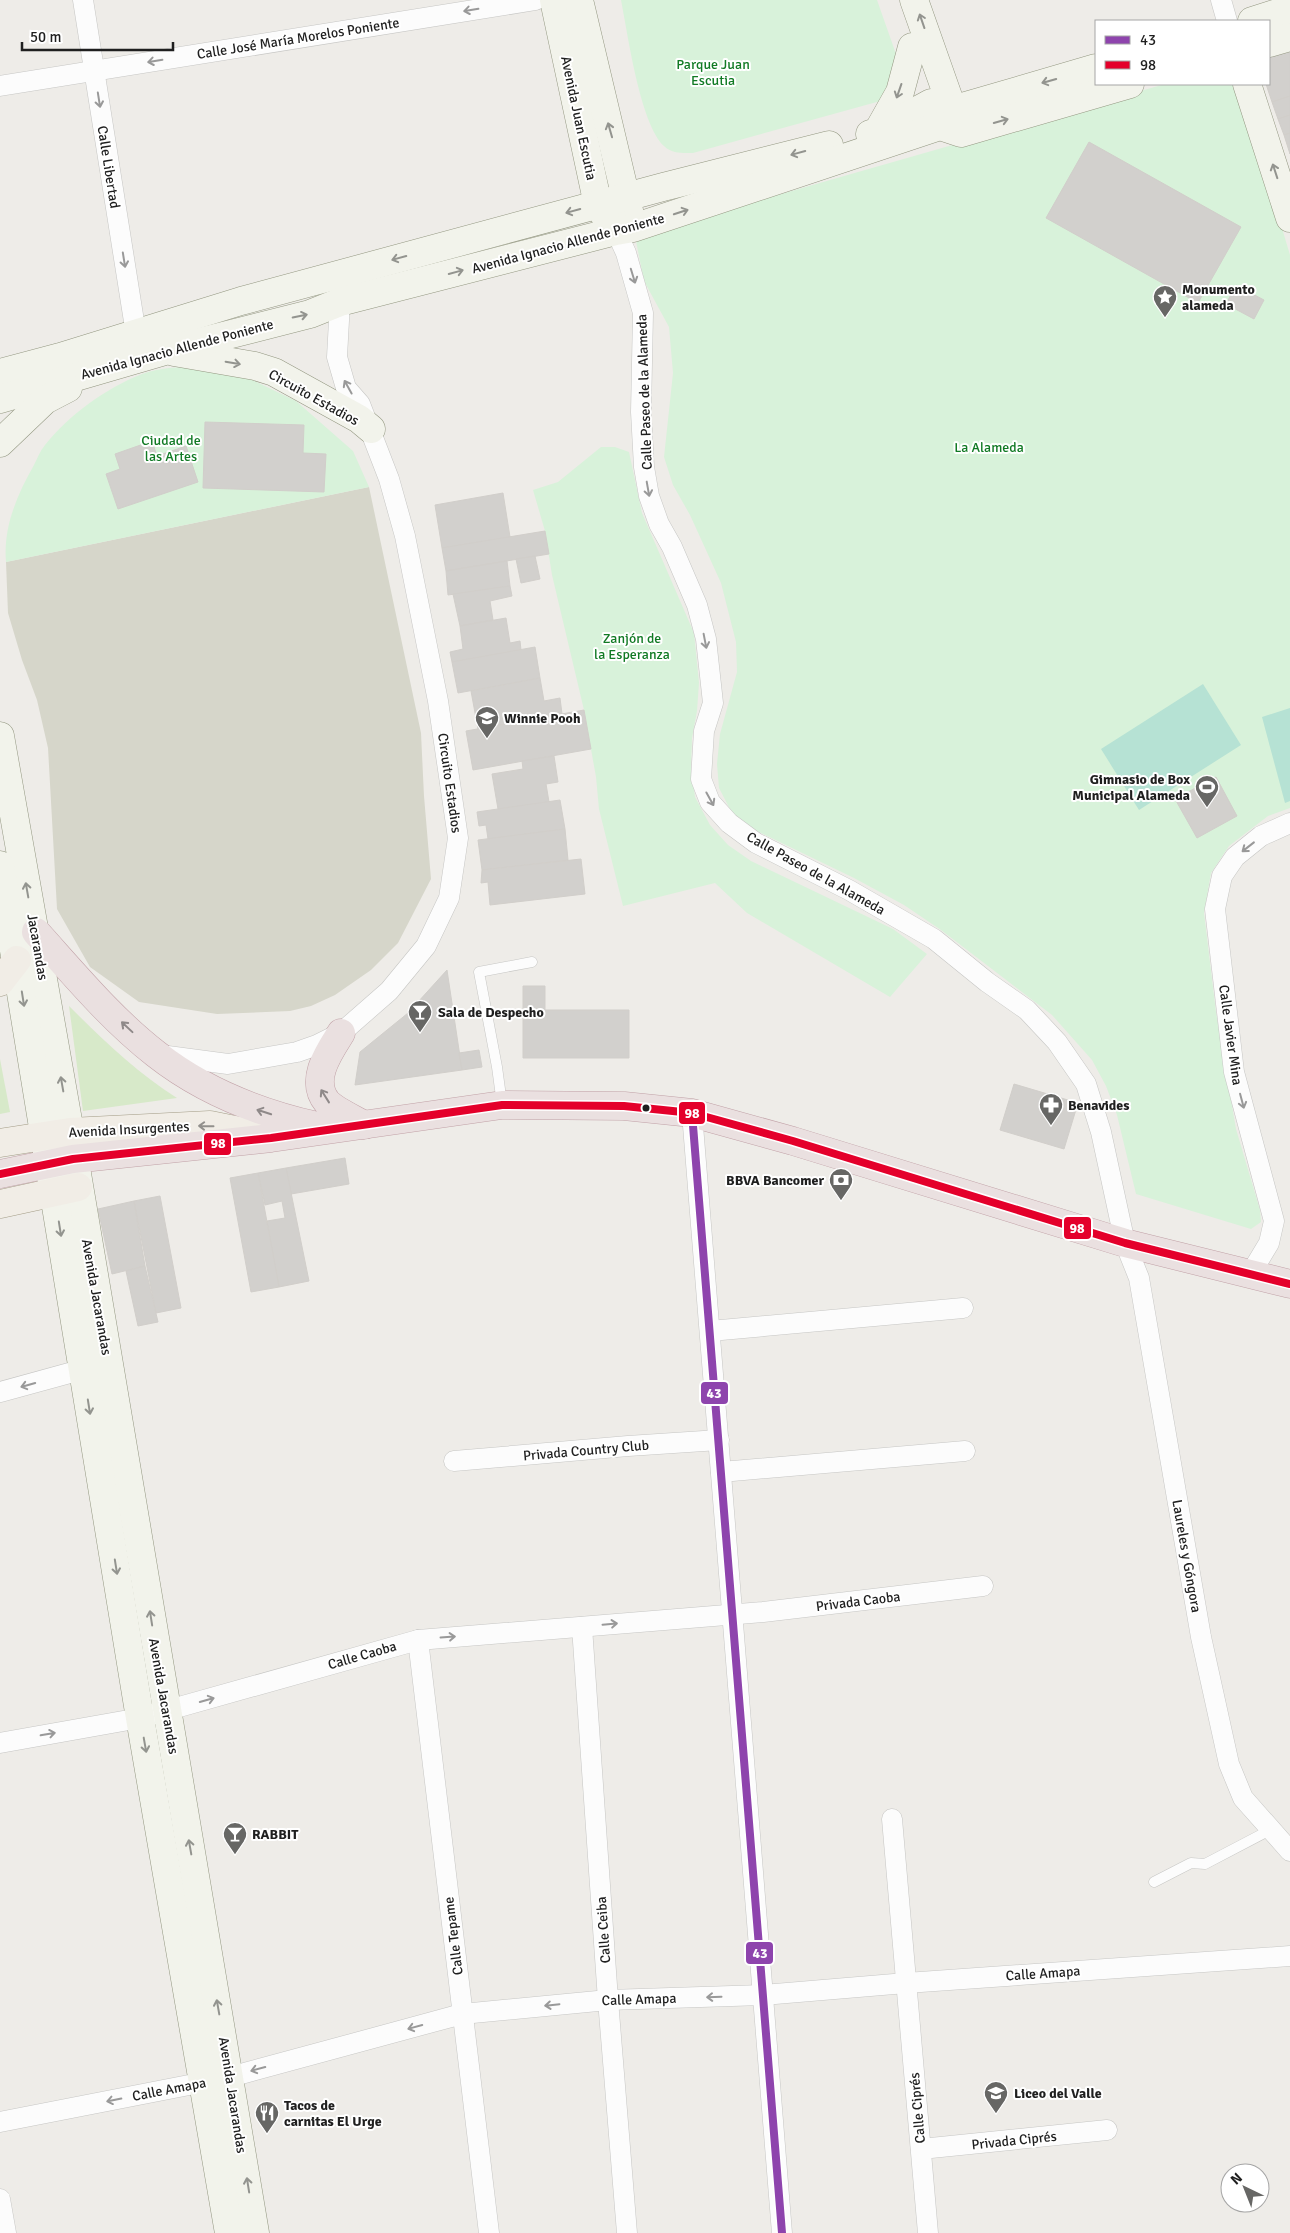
<svg xmlns="http://www.w3.org/2000/svg" width="1290" height="2233" font-family="Signika,sans-serif">
<rect width="100%" height="100%" fill="#eeece8"/>
<path fill="#d6d6ca" d="M 369,487 L 421,733 L 424,796 L 431,879 L 398,943 L 371,970 L 335,995 L 311,1006 L 290,1011 L 217,1014 L 139,1002 L 90,967 L 57,909 L 48,748 L 37,700 L 22,660 L 8,613 L 6,562 Z"/>
<g fill="#d7e9c9">
<path d="M 69,1006 C 103,1040 136,1072 177,1098 L 83,1111 Z"/>
<path d="M 0,1059 L 10,1112 L 0,1114 Z"/>
</g>
<g fill="#d8f2da">
<path d="M 621,0 L 877,0 L 896,54 L 884,100 L 693,153 C 683,153 672,154 664,146 C 640,123 628,35 621,0 Z"/>
<path d="M 1165,84 L 1239,84 L 1290,255 L 1290,808 L 1268,816 L 1229,846 L 1211,873 L 1204,913 L 1216,1012 L 1236,1129 L 1260,1210 L 1261,1222 L 1251,1229 L 1136,1194 L 1117,1115 L 1106,1086 L 1092,1060 L 1052,1015 L 941,930 L 904,905 L 854,878 L 757,831 L 732,813 L 719,788 L 717,764 L 720,734 L 737,672 L 736,642 L 721,583 L 690,515 L 673,485 L 664,457 L 673,373 L 669,327 L 644,281 L 635,236 Z"/>
<path d="M 210,367 L 244,376 L 296,401 L 353,451 L 369,487 L 6,562 C 3,527 17,495 34,465 C 37,459 40,451 45,445 C 69,415 106,388 142,374 C 163,366 189,367 210,367 Z"/>
<path d="M 601,447 L 615,447 L 629,452 L 642,513 L 694,633 L 699,683 L 697,711 L 692,738 L 691,767 L 695,797 L 710,825 L 728,845 L 751,861 L 893,929 L 927,954 L 890,997 L 747,913 L 715,883 L 623,906 L 599,809 L 596,777 L 584,710 L 552,575 L 545,531 L 533,490 L 558,482 Z"/>
</g>
<g fill="#b6e2d4">
<path d="M 1203,684 L 1241,745 L 1139,810 L 1101,749 Z"/>
<path d="M 1290,708 L 1290,801 L 1285,803 L 1262,717 Z"/>
</g>
<g fill="#d2d0cd" stroke="#d1ceca">
<path d="M 1290,49 L 1290,96 L 1272,102 L 1266,84 L 1269,84 L 1269,56 Z"/>
<path d="M 1290,96 L 1290,115 L 1278,119 L 1272,102 Z"/>
<path d="M 1290,115 L 1290,133 L 1284,135 L 1278,119 Z"/>
<path d="M 1290,133 L 1290,154 L 1284,135 Z"/>
<path d="M 1089,142 L 1241,227 L 1198,303 L 1046,218 Z"/>
<path d="M 1236,285 L 1264,300 L 1254,319 L 1226,304 Z"/>
<path d="M 205,422 L 304,425 L 303,453 L 326,454 L 324,492 L 203,488 Z"/>
<path d="M 152,441 L 157,456 L 186,446 L 198,482 L 118,509 L 106,474 L 120,469 L 115,454 Z"/>
<path d="M 503,493 L 510,537 L 442,548 L 435,505 Z"/>
<path d="M 545,531 L 549,554 L 446,571 L 442,548 Z"/>
<path d="M 535,556 L 540,579 L 521,583 L 516,559 Z"/>
<path d="M 507,561 L 510,586 L 448,595 L 446,571 Z"/>
<path d="M 510,586 L 512,596 L 490,601 L 493,620 L 460,626 L 453,594 Z"/>
<path d="M 506,618 L 510,643 L 520,641 L 521,650 L 452,662 L 450,652 L 463,649 L 460,626 Z"/>
<path d="M 535,647 L 540,678 L 458,693 L 452,662 Z"/>
<path d="M 540,678 L 544,701 L 560,698 L 562,714 L 478,729 L 471,691 Z"/>
<path d="M 584,710 L 591,749 L 473,770 L 466,731 Z"/>
<path d="M 554,756 L 558,782 L 546,784 L 549,802 L 498,809 L 492,774 L 523,769 L 522,761 Z"/>
<path d="M 1216,777 L 1237,816 L 1197,838 L 1175,799 Z"/>
<path d="M 560,800 L 565,829 L 488,839 L 486,825 L 479,826 L 477,812 Z"/>
<path d="M 565,829 L 568,860 L 482,870 L 478,840 Z"/>
<path d="M 581,859 L 585,894 L 490,905 L 488,882 L 481,883 L 482,870 Z"/>
<path d="M 447,970 L 462,1070 L 355,1085 L 360,1052 L 408,1013 Z"/>
<path d="M 523,986 L 545,986 L 545,1010 L 629,1010 L 629,1058 L 523,1058 Z"/>
<path d="M 479,1050 L 482,1067 L 462,1070 L 459,1053 Z"/>
<path d="M 1014,1084 L 1078,1103 L 1064,1149 L 1000,1130 Z"/>
<path d="M 345,1158 L 349,1184 L 291,1194 L 286,1168 Z"/>
<path d="M 286,1168 L 309,1281 L 279,1287 L 267,1221 L 285,1218 L 282,1201 L 265,1205 L 258,1173 Z"/>
<path d="M 258,1173 L 279,1287 L 251,1292 L 230,1178 Z"/>
<path d="M 160,1196 L 181,1308 L 156,1313 L 134,1201 Z"/>
<path d="M 134,1201 L 145,1266 L 112,1274 L 98,1209 Z"/>
<path d="M 145,1266 L 158,1322 L 138,1326 L 126,1271 Z"/>
</g>
<g fill="none" stroke-linecap="round" stroke-linejoin="round">
<g stroke="#c6c6c4" stroke-width="11">
<g id="lane">
<path d="M 502,1104 L 497,1067 L 479,972 L 532,962"/>
<path d="M 1154,1882 L 1191,1863 L 1205,1864 L 1270,1830"/>
</g>
</g>
<g stroke="#c6c6c4" stroke-width="21">
<g id="street">
<path d="M 83,0 L 136,334"/>
<path d="M 1221,0 L 1227,21"/>
<path d="M 0,86 L 536,0"/>
<path d="M 616,231 L 626,253 L 643,313 L 641,412 L 644,467 L 649,496 L 659,524 L 672,547 L 697,605 L 706,639 L 713,703 L 704,731 L 701,779 L 710,802 L 729,823 L 756,843 L 849,890 L 934,939 L 987,982 L 1027,1010 L 1057,1042 L 1086,1084 L 1101,1132 L 1125,1243 L 1139,1278 L 1201,1637 L 1229,1764 L 1243,1798 L 1290,1851"/>
<path d="M 160,1055 L 228,1064 L 297,1052 L 317,1045 L 341,1033 L 389,991 L 426,946 L 449,898 L 458,838 L 438,701 L 405,536 L 389,479 L 360,404 L 346,388 L 337,357 L 340,302"/>
<path d="M 692,1113 L 782,2233"/>
<path d="M 1251,1273 L 1269,1243 L 1274,1221 L 1234,1072 L 1215,909 L 1222,876 L 1235,857 L 1261,836 L 1290,823"/>
<path d="M 710,1331 L 963,1308"/>
<path d="M 0,1392 L 95,1366"/>
<path d="M 454,1461 L 628,1446 L 719,1440"/>
<path d="M 721,1472 L 965,1451"/>
<path d="M 582,1627 L 608,2000 L 627,2233"/>
<path d="M 418,1640 L 489,2233"/>
<path d="M 0,1743 L 140,1718 L 418,1640 L 763,1612 L 983,1586"/>
<path d="M 892,1819 L 928,2233"/>
<path d="M 0,2122 L 230,2077 L 462,2014 L 608,2000 L 763,1995 L 906,1983 L 1290,1956"/>
<path d="M 921,2149 L 1107,2130"/>
<path d="M 0,2199 L 6,2233"/>
</g>
</g>
<g stroke="#939781" stroke-width="29">
<g id="secondary">
<path d="M 554,0 L 598,205 L 607,219"/>
<path d="M 579,0 L 630,215"/>
<path d="M 914,0 L 957,122"/>
<path d="M 1252,21 L 1290,9"/>
<path d="M 1269,43 L 1290,37"/>
<path d="M 1247,84 L 1290,218"/>
<path d="M 878,131 L 900,92 L 912,47"/>
<path d="M 870,134 L 878,132 L 931,103 L 952,110 L 1096,68"/>
<path d="M 174,352 L 255,366 L 274,372 L 359,419 L 371,429"/>
<path d="M 0,373 L 60,357 L 241,301 L 663,187 L 829,145"/>
<path d="M 0,399 L 168,350 L 310,314 L 340,302 L 616,231 L 633,228 L 940,126 L 961,133 L 1130,84"/>
<path d="M 0,443 L 45,400 L 68,388"/>
<path d="M 0,736 L 70,1132 L 255,2233"/>
<path d="M 0,865 L 140,1718 L 229,2233"/>
</g>
</g>
<g stroke="#a39c86" stroke-width="29">
<g id="primary">
<path d="M 0,982 L 17,960"/>
<path d="M 0,1143 L 70,1132 L 210,1125 L 264,1136"/>
<path d="M 0,1204 L 78,1187"/>
</g>
</g>
<g stroke="#c1a1a7" stroke-width="29">
<g id="highway">
<path d="M 36,932 C 74,974 111,1019 156,1054 C 203,1091 259,1113 317,1126"/>
<path d="M 341,1033 C 329,1052 309,1080 327,1102 C 334,1110 354,1119 364,1125"/>
<path d="M 0,1174 L 73,1159 L 271,1138 L 502,1105 L 624,1106 L 692,1113 L 793,1141 L 1125,1243 L 1290,1284"/>
</g>
</g>
<use href="#lane" stroke="#fcfcfc" stroke-width="10"/>
<use href="#street" stroke="#fcfcfc" stroke-width="20"/>
<use href="#secondary" stroke="#f2f3eb" stroke-width="28"/>
<use href="#primary" stroke="#f1ede6" stroke-width="28"/>
<use href="#highway" stroke="#eae0e0" stroke-width="28"/>
<g stroke="#fff" stroke-width="11">
<path id="bus-1" d="M 692,1113 L 782,2233"/>
</g>
<g stroke="#fff" stroke-width="11">
<path id="bus-2" d="M 0,1174 L 73,1159 L 271,1138 L 502,1105 L 624,1106 L 692,1113 L 793,1141 L 1125,1243 L 1290,1284"/>
</g>
<use href="#bus-1" stroke="#8e44ad" stroke-width="8"/>
<use href="#bus-2" stroke="#e4002b" stroke-width="8"/>
</g>
<defs><path id="oneway-shaft" d="M-6 0H5M1.5-3L5.5 0L1.5 3" fill="none" stroke-width="1.6" stroke-linecap="round" stroke-linejoin="round" transform="scale(1.25)"/></defs>
<g stroke="#999">
<use href="#oneway-shaft" transform="translate(471 10) rotate(171)"/>
<use href="#oneway-shaft" transform="translate(155 61) rotate(171)"/>
<use href="#oneway-shaft" transform="translate(99 100) rotate(81)"/>
<use href="#oneway-shaft" transform="translate(124 260) rotate(81)"/>
<use href="#oneway-shaft" transform="translate(633 276) rotate(73)"/>
<use href="#oneway-shaft" transform="translate(348 387) rotate(-119)"/>
<use href="#oneway-shaft" transform="translate(648 489) rotate(80)"/>
<use href="#oneway-shaft" transform="translate(705 641) rotate(79)"/>
<use href="#oneway-shaft" transform="translate(710 799) rotate(61)"/>
<use href="#oneway-shaft" transform="translate(1248 847) rotate(142)"/>
<use href="#oneway-shaft" transform="translate(1242 1101) rotate(75)"/>
<use href="#oneway-shaft" transform="translate(28 1385) rotate(164)"/>
<use href="#oneway-shaft" transform="translate(610 1624) rotate(-5)"/>
<use href="#oneway-shaft" transform="translate(448 1637) rotate(-4)"/>
<use href="#oneway-shaft" transform="translate(207 1700) rotate(-16)"/>
<use href="#oneway-shaft" transform="translate(48 1734) rotate(-10)"/>
<use href="#oneway-shaft" transform="translate(714 1997) rotate(178)"/>
<use href="#oneway-shaft" transform="translate(552 2005) rotate(174)"/>
<use href="#oneway-shaft" transform="translate(415 2027) rotate(165)"/>
<use href="#oneway-shaft" transform="translate(258 2069) rotate(165)"/>
<use href="#oneway-shaft" transform="translate(114 2100) rotate(169)"/>
</g>
<g stroke="#93948f">
<use href="#oneway-shaft" transform="translate(922 21) rotate(-109)"/>
<use href="#oneway-shaft" transform="translate(1049 81) rotate(164)"/>
<use href="#oneway-shaft" transform="translate(899 91) rotate(109)"/>
<use href="#oneway-shaft" transform="translate(1001 121) rotate(-16)"/>
<use href="#oneway-shaft" transform="translate(610 130) rotate(-106)"/>
<use href="#oneway-shaft" transform="translate(798 153) rotate(165)"/>
<use href="#oneway-shaft" transform="translate(1275 171) rotate(-108)"/>
<use href="#oneway-shaft" transform="translate(573 211) rotate(165)"/>
<use href="#oneway-shaft" transform="translate(681 212) rotate(-18)"/>
<use href="#oneway-shaft" transform="translate(399 258) rotate(165)"/>
<use href="#oneway-shaft" transform="translate(456 272) rotate(-15)"/>
<use href="#oneway-shaft" transform="translate(300 316) rotate(-12)"/>
<use href="#oneway-shaft" transform="translate(233 363) rotate(10)"/>
<use href="#oneway-shaft" transform="translate(27 890) rotate(-100)"/>
<use href="#oneway-shaft" transform="translate(23 999) rotate(81)"/>
<use href="#oneway-shaft" transform="translate(62 1084) rotate(-100)"/>
<use href="#oneway-shaft" transform="translate(60 1229) rotate(81)"/>
<use href="#oneway-shaft" transform="translate(89 1407) rotate(81)"/>
<use href="#oneway-shaft" transform="translate(116 1567) rotate(81)"/>
<use href="#oneway-shaft" transform="translate(151 1618) rotate(-99)"/>
<use href="#oneway-shaft" transform="translate(145 1745) rotate(80)"/>
<use href="#oneway-shaft" transform="translate(190 1847) rotate(-100)"/>
<use href="#oneway-shaft" transform="translate(218 2007) rotate(-100)"/>
<use href="#oneway-shaft" transform="translate(248 2185) rotate(-99)"/>
</g>
<g stroke="#8f8989">
<use href="#oneway-shaft" transform="translate(127 1027) rotate(-137)"/>
<use href="#oneway-shaft" transform="translate(325 1096) rotate(-122)"/>
<use href="#oneway-shaft" transform="translate(264 1112) rotate(-162)"/>
</g>
<use stroke="#92908c" href="#oneway-shaft" transform="translate(206 1126) rotate(-179)"/>
<defs>
<g id="sight-pin" transform="scale(1.25)"><path d="M0 17L-7.5 6A9.5 9.5 0 1 1 7.5 6Z" fill="#676765" stroke="#fff"/><path d="M0-6L1.8-2.2L6-1.7L2.9 1.2L3.7 5.4L0 3.3L-3.7 5.4L-2.9 1.2L-6-1.7L-1.8-2.2Z" fill="#fff"/></g>
<g id="school-pin" transform="scale(1.25)"><path d="M0 17L-7.5 6A9.5 9.5 0 1 1 7.5 6Z" fill="#676765" stroke="#fff"/><path d="M0-5L7-2L0 1L-7-2ZM-4 1L0 2.5L4 1V4Q0 6-4 4Z" fill="#fff"/></g>
<g id="stadium-pin" transform="scale(1.25)"><path d="M0 17L-7.5 6A9.5 9.5 0 1 1 7.5 6Z" fill="#676765" stroke="#fff"/><path d="M0-5a6.5 5 0 1 0 0 10a6.5 5 0 1 0 0-10ZM-3.5-1.8h7v3.6h-7Z" fill="#fff"/></g>
<g id="bar-pin" transform="scale(1.25)"><path d="M0 17L-7.5 6A9.5 9.5 0 1 1 7.5 6Z" fill="#676765" stroke="#fff"/><path d="M-6-5H6L.8 .8V4.5H3.5V6h-7V4.5H-.8V.8Z" fill="#fff"/></g>
<g id="pharmacy-pin" transform="scale(1.25)"><path d="M0 17L-7.5 6A9.5 9.5 0 1 1 7.5 6Z" fill="#676765" stroke="#fff"/><path d="M-2-6h4v4h4v4h-4v4h-4v-4h-4v-4h4Z" fill="#fff"/></g>
<g id="bank-pin" transform="scale(1.25)"><path d="M0 17L-7.5 6A9.5 9.5 0 1 1 7.5 6Z" fill="#676765" stroke="#fff"/><path d="M-6-4H6V4H-6ZM0-2.3a2.3 2.3 0 1 0 0 4.6a2.3 2.3 0 1 0 0-4.6Z" fill="#fff"/></g>
<g id="restaurant-pin" transform="scale(1.25)"><path d="M0 17L-7.5 6A9.5 9.5 0 1 1 7.5 6Z" fill="#676765" stroke="#fff"/><path d="M-5-6h1v4h1v-4h1v4h1v-4h1v5L-1.5 .5V6h-2V.5L-5-1ZM5-6V6H3V1.5H1.5Q1.5-4 5-6Z" fill="#fff"/></g>
</defs>
<g fill-rule="evenodd">
<use href="#sight-pin" x="1165" y="297"/>
<use href="#school-pin" x="487" y="718"/>
<use href="#stadium-pin" x="1207" y="787"/>
<use href="#bar-pin" x="420" y="1012"/>
<use href="#pharmacy-pin" x="1051" y="1105"/>
<use href="#bank-pin" x="841" y="1180"/>
<use href="#bar-pin" x="235" y="1834"/>
<use href="#school-pin" x="996" y="2093"/>
<use href="#restaurant-pin" x="267" y="2113"/>
</g>
<circle fill="#1f1f1f" stroke="#fff" stroke-width="2" cx="646" cy="1108" r="4.5"/>
<g text-anchor="middle" stroke-width="4" stroke-linejoin="round" paint-order="stroke">
<g font-size="14" fill="#1f1f1f" stroke="#fff">
<text transform="translate(298 38) rotate(-9)" y="5">Calle José María Morelos Poniente</text>
<text transform="translate(579 118) rotate(78)" y="5">Avenida Juan Escutia</text>
<text transform="translate(109 167) rotate(81)" y="5">Calle Libertad</text>
<text transform="translate(568 243) rotate(-15)" y="5">Avenida Ignacio Allende Poniente</text>
<text transform="translate(177 349) rotate(-15)" y="5">Avenida Ignacio Allende Poniente</text>
<text transform="translate(644 392) rotate(-92)" y="5">Calle Paseo de la Alameda</text>
<text transform="translate(314 397) rotate(29)" y="5">Circuito Estadios</text>
<text transform="translate(450 783) rotate(82)" y="5">Circuito Estadios</text>
<text transform="translate(816 873) rotate(29)" y="5">Calle Paseo de la Alameda</text>
<text transform="translate(38 947) rotate(80)" y="5">Jacarandas</text>
<text transform="translate(1231 1035) rotate(82)" y="5">Calle Javier Mina</text>
<text transform="translate(129 1129) rotate(-3)" y="5">Avenida Insurgentes</text>
<text transform="translate(97 1297) rotate(80)" y="5">Avenida Jacarandas</text>
<text transform="translate(586 1450) rotate(-5)" y="5">Privada Country Club</text>
<text transform="translate(1187 1556) rotate(80)" y="5">Laureles y Góngora</text>
<text transform="translate(858 1601) rotate(-7)" y="5">Privada Caoba</text>
<text transform="translate(362 1655) rotate(-16)" y="5">Calle Caoba</text>
<text transform="translate(164 1696) rotate(80)" y="5">Avenida Jacarandas</text>
<text transform="translate(603 1930) rotate(-94)" y="5">Calle Ceiba</text>
<text transform="translate(453 1936) rotate(-97)" y="5">Calle Tepame</text>
<text transform="translate(1043 1973) rotate(-4)" y="5">Calle Amapa</text>
<text transform="translate(639 1999) rotate(-2)" y="5">Calle Amapa</text>
<text transform="translate(169 2089) rotate(-11)" y="5">Calle Amapa</text>
<text transform="translate(233 2095) rotate(81)" y="5">Avenida Jacarandas</text>
<text transform="translate(917 2108) rotate(-95)" y="5">Calle Ciprés</text>
<text transform="translate(1014 2140) rotate(-6)" y="5">Privada Ciprés</text>
</g>
<g font-size="14" fill="#117a24" stroke="#fff">
<text x="713" y="69">Parque Juan<tspan x="713" dy="16">Escutia</tspan></text>
<text x="171" y="445">Ciudad de<tspan x="171" dy="16">las Artes</tspan></text>
<text x="989" y="452">La Alameda</text>
<text x="632" y="643">Zanjón de<tspan x="632" dy="16">la Esperanza</tspan></text>
</g>
<g font-size="14" font-weight="bold" fill="#1f1f1f" stroke="#fff" text-anchor="start">
<text x="1182" y="294">Monumento<tspan x="1182" dy="16">alameda</tspan></text>
<text x="504" y="723">Winnie Pooh</text>
<text x="1190" y="784" text-anchor="end">Gimnasio de Box<tspan x="1190" dy="16">Municipal Alameda</tspan></text>
<text x="438" y="1017">Sala de Despecho</text>
<text x="1068" y="1110">Benavides</text>
<text x="824" y="1185" text-anchor="end">BBVA Bancomer</text>
<text x="252" y="1839">RABBIT</text>
<text x="1014" y="2098">Liceo del Valle</text>
<text x="284" y="2110">Tacos de<tspan x="284" dy="16">carnitas El Urge</tspan></text>
</g>
</g>
<g stroke="#fff" stroke-width="2">
<rect x="678" y="1101" width="28" height="24" rx="5" fill="#e4002b"/>
<rect x="203" y="1132" width="29" height="24" rx="5" fill="#e4002b"/>
<rect x="1063" y="1216" width="29" height="24" rx="5" fill="#e4002b"/>
<rect x="700" y="1381" width="29" height="24" rx="5" fill="#8e44ad"/>
<rect x="745" y="1941" width="29" height="24" rx="5" fill="#8e44ad"/>
</g>
<g font-size="14" text-anchor="middle" font-weight="bold" fill="#fff">
<text x="692" y="1118">98</text>
<text x="218" y="1148">98</text>
<text x="1077" y="1233">98</text>
<text x="714" y="1398">43</text>
<text x="760" y="1958">43</text>
</g>
<rect x="1095" y="20" width="175" height="65" fill="#ffffff" stroke="#a5a5a5"/>
<rect x="1105" y="36" width="25" height="8" fill="#8e44ad" stroke="#a5a5a5"/>
<text x="1140" y="45" font-size="15" fill="#1f1f1f">43</text>
<rect x="1105" y="61" width="25" height="8" fill="#e4002b" stroke="#a5a5a5"/>
<text x="1140" y="70" font-size="15" fill="#1f1f1f">98</text>
<g transform="translate(1245 2188) rotate(317)"><circle r="24" fill="#ffffff" stroke="#a5a5a5"/>
<path d="M0-4L9 19L0 12L-9 19Z" fill="#676765"/>
<text y="-8" font-size="14" font-weight="bold" text-anchor="middle" fill="#1f1f1f">N</text>
</g>
<path d="M22 42v8h151v-8" fill="none" stroke="#1f1f1f" stroke-width="2.5"/>
<text x="30" y="42" font-size="15" fill="#1f1f1f" stroke="#ffffff" stroke-width="4" paint-order="stroke">50 m</text>
</svg>
